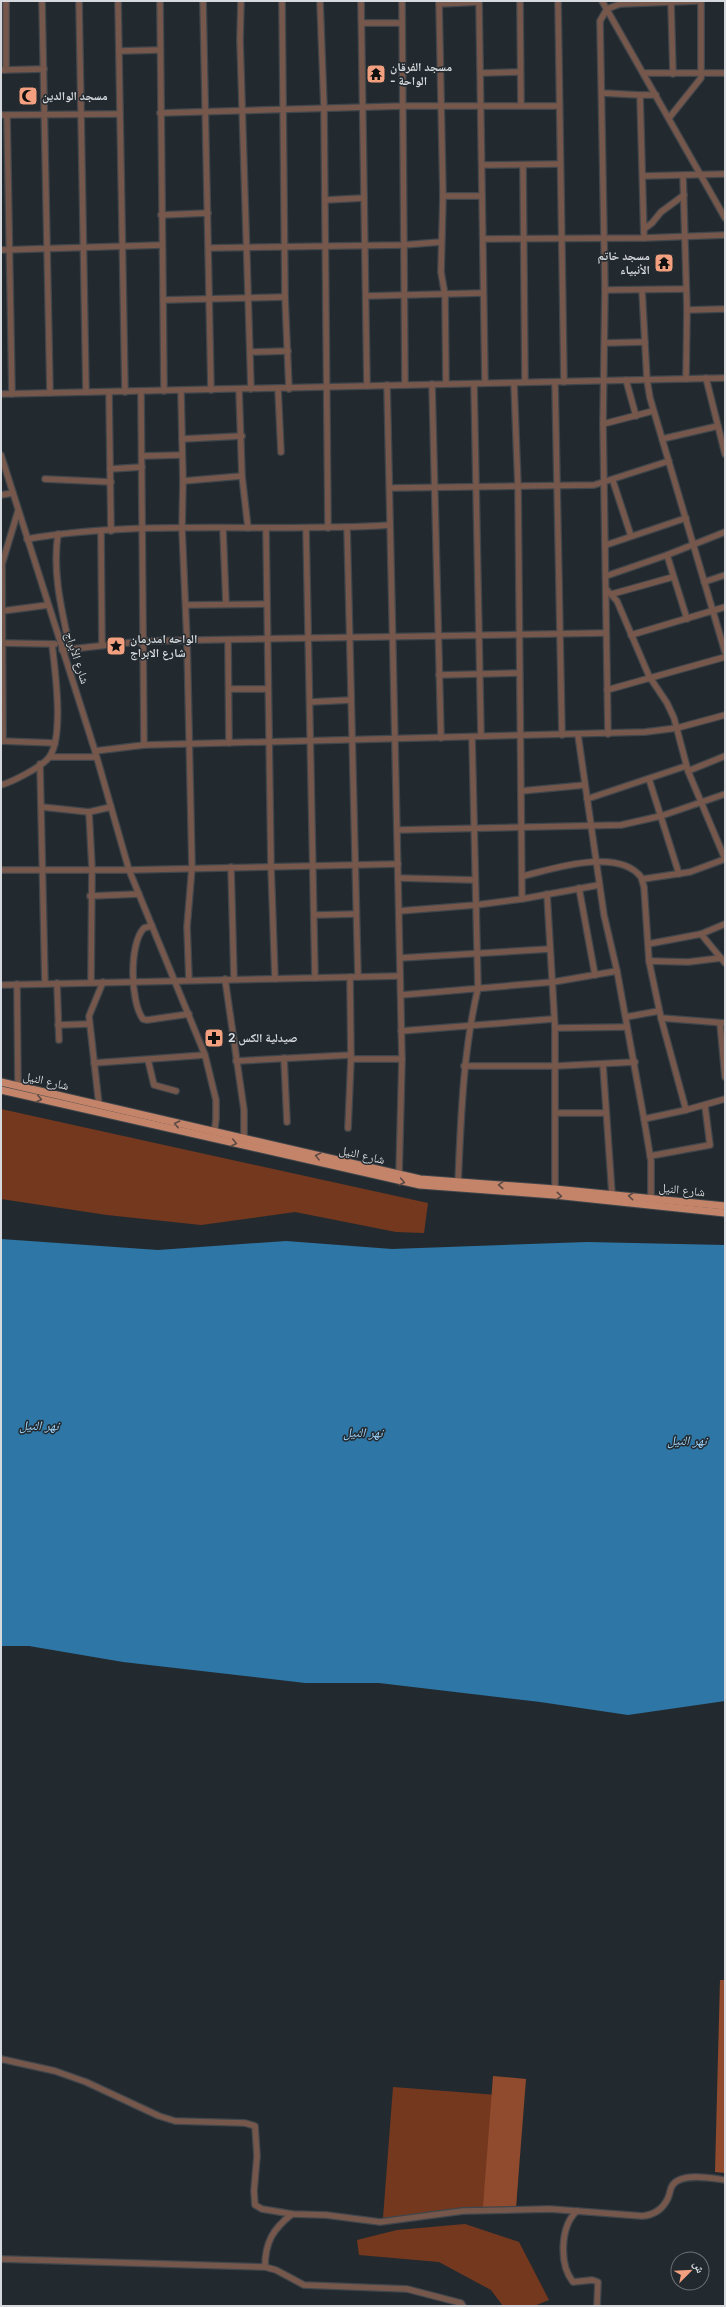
<svg xmlns="http://www.w3.org/2000/svg" width="726" height="2307" font-family="Inter,'Noto Naskh Arabic',sans-serif">
<rect width="100%" height="100%" fill="#232a2f"/>
<g fill="#74381f">
<path d="M 1,1109 L 428,1203 L 424,1233 L 396,1232 L 295,1212 L 201,1225 L 107,1215 L 1,1199 Z"/>
<path d="M 393,2087 L 523,2097 L 516,2207 L 464,2209 L 383,2218 Z"/>
<path d="M 465,2224 L 519,2242 L 549,2300 L 534,2306 L 503,2306 L 491,2290 L 439,2262 L 359,2255 L 357,2240 L 397,2230 Z"/>
</g>
<g fill="#904b2e">
<path d="M 720,1980 L 725,1980 L 725,2173 L 715,2172 Z"/>
<path d="M 493,2076 L 526,2079 L 516,2207 L 483,2207 Z"/>
</g>
<path fill="#2e76a5" d="M 1,1239 L 158,1250 L 286,1241 L 392,1249 L 587,1242 L 725,1245 L 725,1701 L 628,1715 L 540,1702 L 379,1683 L 305,1683 L 123,1662 L 29,1646 L 1,1646 Z"/>
<g fill="none" stroke-linecap="round" stroke-linejoin="round">
<g stroke="#40464b" stroke-width="8">
<g id="minor">
<path d="M 6,1 L 6,70"/>
<path d="M 42,1 L 50,393"/>
<path d="M 79,1 L 86,392"/>
<path d="M 118,1 L 125,392"/>
<path d="M 160,1 L 164,391"/>
<path d="M 203,1 L 211,390"/>
<path d="M 241,1 L 240,40 L 251,389"/>
<path d="M 282,1 L 285,297 L 289,389"/>
<path d="M 320,1 L 324,108 L 328,528"/>
<path d="M 361,1 L 367,386"/>
<path d="M 402,1 L 405,385"/>
<path d="M 439,1 L 443,196 L 441,272 L 445,295 L 446,384"/>
<path d="M 479,1 L 485,383"/>
<path d="M 520,1 L 521,106"/>
<path d="M 558,1 L 564,382"/>
<path d="M 602,1 L 725,218"/>
<path d="M 671,2 L 673,74"/>
<path d="M 439,4 L 479,2"/>
<path d="M 362,23 L 402,23"/>
<path d="M 119,51 L 159,50"/>
<path d="M 1,70 L 44,69"/>
<path d="M 482,73 L 520,72"/>
<path d="M 644,73 L 725,73"/>
<path d="M 602,93 L 640,95 L 644,238"/>
<path d="M 640,95 L 656,95"/>
<path d="M 160,113 L 404,106 L 559,106"/>
<path d="M 1,115 L 120,114"/>
<path d="M 7,115 L 12,394"/>
<path d="M 669,118 L 701,78 L 701,1"/>
<path d="M 482,165 L 559,164"/>
<path d="M 523,165 L 525,382"/>
<path d="M 643,176 L 683,175"/>
<path d="M 443,196 L 482,196"/>
<path d="M 325,200 L 364,198"/>
<path d="M 161,215 L 208,213"/>
<path d="M 644,229 L 652,223 L 661,212 L 684,195"/>
<path d="M 483,239 L 644,238 L 725,235"/>
<path d="M 209,248 L 403,245 L 441,242"/>
<path d="M 1,250 L 162,245"/>
<path d="M 605,290 L 686,289"/>
<path d="M 642,290 L 647,380 L 650,398 L 725,652"/>
<path d="M 366,296 L 483,293"/>
<path d="M 163,300 L 285,297"/>
<path d="M 687,310 L 725,309"/>
<path d="M 605,343 L 645,342"/>
<path d="M 250,352 L 288,351"/>
<path d="M 706,378 L 725,454"/>
<path d="M 686,379 L 687,310 L 683,175 L 725,174"/>
<path d="M 626,380 L 636,416"/>
<path d="M 555,382 L 562,735"/>
<path d="M 432,384 L 441,738"/>
<path d="M 474,384 L 481,736"/>
<path d="M 387,385 L 402,1059 L 399,1175"/>
<path d="M 239,389 L 242,476 L 248,528"/>
<path d="M 278,389 L 281,452"/>
<path d="M 141,391 L 144,745"/>
<path d="M 181,391 L 183,481 L 182,529 L 187,641 L 192,867 L 187,927 L 189,980"/>
<path d="M 109,392 L 111,531"/>
<path d="M 1,394 L 725,378"/>
<path d="M 603,424 L 653,411"/>
<path d="M 182,439 L 242,436"/>
<path d="M 662,439 L 718,426"/>
<path d="M 1,455 L 95,751 L 129,870 L 205,1055 L 216,1100 L 216,1119 L 214,1135"/>
<path d="M 142,456 L 182,455"/>
<path d="M 110,469 L 142,467"/>
<path d="M 45,479 L 111,482"/>
<path d="M 183,481 L 242,476"/>
<path d="M 613,481 L 631,536"/>
<path d="M 390,488 L 594,485 L 669,461"/>
<path d="M 1,495 L 13,493"/>
<path d="M 347,527 L 358,977"/>
<path d="M 306,528 L 315,978"/>
<path d="M 223,529 L 226,604"/>
<path d="M 266,529 L 271,866 L 275,979"/>
<path d="M 101,531 L 102,645"/>
<path d="M 58,534 C 52,573 62,611 70,649"/>
<path d="M 27,539 C 146,519 270,533 390,525"/>
<path d="M 606,545 L 686,518"/>
<path d="M 667,555 L 687,619"/>
<path d="M 606,576 L 667,555 L 725,532"/>
<path d="M 704,582 L 725,575"/>
<path d="M 606,589 L 617,601 L 649,676 L 667,703 L 674,718 L 688,771 L 725,859"/>
<path d="M 612,594 L 673,577"/>
<path d="M 186,605 L 267,604"/>
<path d="M 2,611 L 48,605"/>
<path d="M 631,635 L 725,607"/>
<path d="M 228,641 L 229,743"/>
<path d="M 1,643 L 55,644"/>
<path d="M 62,650 L 145,641 L 605,633"/>
<path d="M 439,675 L 519,673"/>
<path d="M 229,689 L 268,689"/>
<path d="M 607,690 L 725,657"/>
<path d="M 310,702 L 351,700"/>
<path d="M 608,734 L 603,424 L 605,290 L 600,21 L 607,9 L 620,4 L 697,1"/>
<path d="M 578,735 L 604,915 L 617,971 L 644,1119 L 651,1161 L 651,1198"/>
<path d="M 1,741 L 55,743"/>
<path d="M 3,741 L 2,564 L 18,511"/>
<path d="M 95,751 L 144,745 L 645,732 L 677,728 L 725,715"/>
<path d="M 50,757 L 96,757"/>
<path d="M 40,764 L 45,984"/>
<path d="M 688,771 L 725,756"/>
<path d="M 649,779 L 679,874"/>
<path d="M 1,785 C 12,782 44,766 50,756 C 64,734 55,670 52,644"/>
<path d="M 521,791 L 585,785"/>
<path d="M 587,799 L 686,766"/>
<path d="M 42,807 L 89,812 L 111,807"/>
<path d="M 89,812 L 92,868 L 91,982"/>
<path d="M 398,830 L 621,825 L 661,816 L 725,794"/>
<path d="M 231,867 L 234,979"/>
<path d="M 1,870 L 129,870 L 398,864"/>
<path d="M 523,876 C 553,869 618,847 641,877 L 644,887 L 649,961 L 661,1018 L 686,1110"/>
<path d="M 398,878 L 475,880"/>
<path d="M 643,879 L 690,872 L 725,859"/>
<path d="M 579,888 L 595,975"/>
<path d="M 547,894 L 555,1028 L 555,1189"/>
<path d="M 90,896 L 139,894"/>
<path d="M 522,899 L 599,885"/>
<path d="M 399,911 L 476,905 L 522,899 L 518,487 L 514,383"/>
<path d="M 314,915 L 356,914"/>
<path d="M 152,926 L 144,928 C 129,943 130,1002 143,1019 L 147,1020 L 189,1014"/>
<path d="M 701,934 L 725,963"/>
<path d="M 648,944 L 701,934 L 725,924"/>
<path d="M 400,958 L 550,949"/>
<path d="M 649,961 L 688,962 L 721,958"/>
<path d="M 225,979 L 244,1110 L 244,1139"/>
<path d="M 57,983 L 59,1040"/>
<path d="M 17,984 L 18,1086"/>
<path d="M 1,985 L 400,976"/>
<path d="M 401,995 L 553,982 L 617,971"/>
<path d="M 626,1017 L 659,1011"/>
<path d="M 661,1018 L 725,1023"/>
<path d="M 720,1023 L 725,1077"/>
<path d="M 58,1025 L 89,1024"/>
<path d="M 555,1028 L 627,1027"/>
<path d="M 401,1031 L 553,1019"/>
<path d="M 284,1058 L 287,1122"/>
<path d="M 351,1059 L 402,1059"/>
<path d="M 148,1060 L 154,1085 L 176,1091"/>
<path d="M 236,1061 L 351,1055"/>
<path d="M 94,1063 L 205,1055"/>
<path d="M 603,1065 L 612,1194"/>
<path d="M 464,1066 L 556,1066 L 635,1062"/>
<path d="M 99,1105 L 89,1016 L 103,982"/>
<path d="M 557,1113 L 606,1113"/>
<path d="M 644,1119 L 686,1110 L 725,1099"/>
<path d="M 348,1128 L 351,1059 L 350,977"/>
<path d="M 650,1156 L 710,1145 L 705,1106"/>
<path d="M 458,1183 C 461,1117 463,1052 478,988 L 472,737"/>
<path d="M 1,2059 L 55,2071 L 86,2082 L 159,2116 L 175,2121 L 245,2123 L 255,2126 L 257,2156 L 254,2191 L 255,2205 L 262,2209 L 292,2214 L 326,2215 L 380,2222 L 463,2211 L 550,2209 L 642,2216 C 654,2215 663,2209 668,2198 C 670,2194 670,2189 672,2186 C 680,2172 712,2178 725,2180"/>
<path d="M 577,2211 C 560,2226 559,2265 573,2282 L 592,2280 L 598,2282 L 597,2306"/>
<path d="M 1,2259 L 265,2267 L 276,2270 L 304,2285 L 407,2289 L 461,2303 L 463,2306"/>
<path d="M 265,2267 C 265,2242 273,2229 292,2214"/>
</g>
</g>
<g stroke="#40464b" stroke-width="9">
<g id="major">
<path d="M 1,1082 L 420,1179 L 555,1189 L 725,1206"/>
<path d="M 1,1090 L 420,1185 L 554,1195 L 725,1213"/>
</g>
</g>
<use href="#minor" stroke="#76574b" stroke-width="5.5"/>
<use href="#major" stroke="#c3846a" stroke-width="7"/>
</g>
<defs><path id="oneway-chevron" d="M-2-3.5L2.5 0L-2 3.5" fill="none" stroke-width="1.6" stroke-linecap="round" stroke-linejoin="round"/></defs>
<g stroke="#5b4a44">
<use href="#oneway-chevron" transform="translate(39 1099) rotate(13)"/>
<use href="#oneway-chevron" transform="translate(177 1124) rotate(-167)"/>
<use href="#oneway-chevron" transform="translate(234 1143) rotate(13)"/>
<use href="#oneway-chevron" transform="translate(318 1156) rotate(-166)"/>
<use href="#oneway-chevron" transform="translate(402 1182) rotate(11)"/>
<use href="#oneway-chevron" transform="translate(501 1185) rotate(-177)"/>
<use href="#oneway-chevron" transform="translate(559 1196) rotate(5)"/>
<use href="#oneway-chevron" transform="translate(631 1196) rotate(-174)"/>
</g>
<defs>
<g id="temple-square" transform="scale(1)"><rect x="-9" y="-9" width="18" height="18" rx="4" fill="#f2a07f" stroke="#232a2f"/><path d="M0-6L5-2H3V0L6.5 2.5H4V6H1.5V3h-3V6H-4V2.5H-6.5L-3 0V-2H-5Z" fill="#111"/></g>
<g id="mosque-square" transform="scale(1)"><rect x="-9" y="-9" width="18" height="18" rx="4" fill="#f2a07f" stroke="#232a2f"/><path d="M3.5-4.9A6 6 0 1 0 3.5 4.9A5 5 0 1 1 3.5-4.9Z" fill="#111"/></g>
<g id="sight-square" transform="scale(1)"><rect x="-9" y="-9" width="18" height="18" rx="4" fill="#f2a07f" stroke="#232a2f"/><path d="M0-6L1.8-2.2L6-1.7L2.9 1.2L3.7 5.4L0 3.3L-3.7 5.4L-2.9 1.2L-6-1.7L-1.8-2.2Z" fill="#111"/></g>
<g id="pharmacy-square" transform="scale(1)"><rect x="-9" y="-9" width="18" height="18" rx="4" fill="#f2a07f" stroke="#232a2f"/><path d="M-2-6h4v4h4v4h-4v4h-4v-4h-4v-4h4Z" fill="#111"/></g>
</defs>
<g fill-rule="evenodd">
<use href="#temple-square" x="376" y="74"/>
<use href="#mosque-square" x="28" y="96"/>
<use href="#temple-square" x="664" y="263"/>
<use href="#sight-square" x="116" y="646"/>
<use href="#pharmacy-square" x="214" y="1038"/>
</g>
<g text-anchor="middle" stroke-width="3" stroke-linejoin="round" paint-order="stroke">
<g font-size="12" font-weight="bold" fill="#d6dade" stroke="#232a2f" text-anchor="start">
<text x="390" y="71">مسجد الفرقان<tspan x="390" dy="14">- الواحة</tspan></text>
<text x="42" y="100">مسجد الوالدين</text>
<text x="650" y="260" text-anchor="end">مسجد خاتم<tspan x="650" dy="14">الأنبياء</tspan></text>
<text x="130" y="643">الواحه امدرمان<tspan x="130" dy="14">شارع الابراج</tspan></text>
<text x="228" y="1042">صيدلية الكس 2</text>
</g>
<g font-size="12" fill="#d6dade" stroke="#232a2f">
<text transform="translate(77 658) rotate(72)" y="4">شارع الأبراج</text>
<text transform="translate(46 1081) rotate(13)" y="4">شارع النيل</text>
<text transform="translate(362 1155) rotate(13)" y="4">شارع النيل</text>
<text transform="translate(682 1190) rotate(6)" y="4">شارع النيل</text>
</g>
<g font-size="13" font-style="italic" fill="#9fd5fd" stroke="#232a2f">
<text transform="translate(39 1425) rotate(1)" y="5">نهر النيل</text>
<text transform="translate(363 1432) rotate(1)" y="5">نهر النيل</text>
<text transform="translate(687 1440) rotate(1)" y="5">نهر النيل</text>
</g>
</g>
<rect width="726" height="2307" fill="none" stroke="#d6dade" stroke-width="4"/>
<g transform="translate(690 2271) rotate(66)"><circle r="19" fill="#232a2f" stroke="#6b7075"/>
<path d="M0-3L7 15L0 10L-7 15Z" fill="#f2a07f"/>
<text y="-6" font-size="11" font-weight="bold" text-anchor="middle" fill="#d6dade">ش</text>
</g>
</svg>
